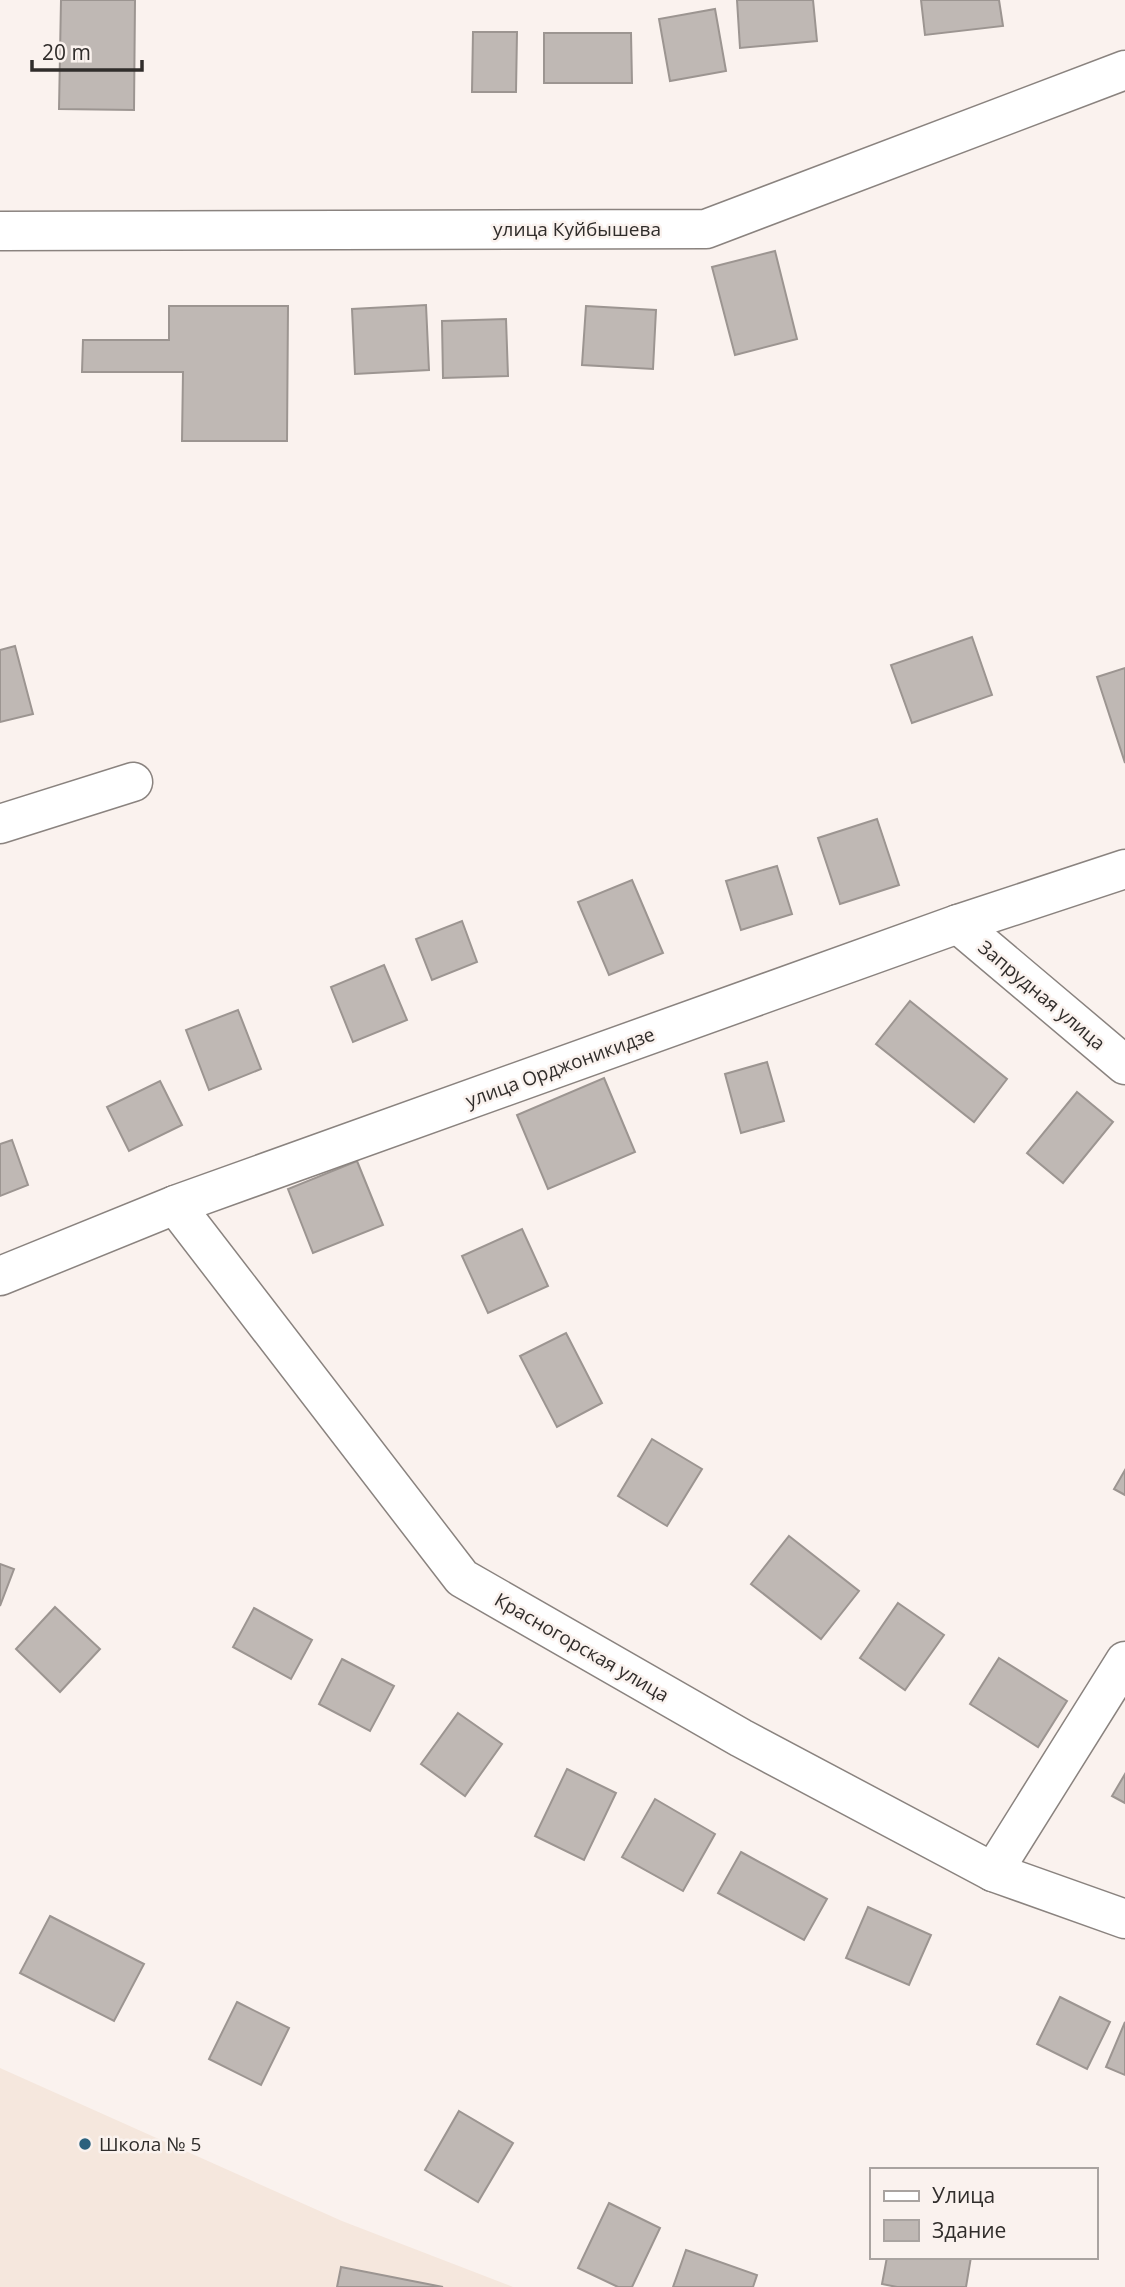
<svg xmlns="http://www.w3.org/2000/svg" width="1125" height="2287" font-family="'Open Sans',sans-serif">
<rect width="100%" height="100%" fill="#faf2ee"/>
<path fill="#f5e7dd" d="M 0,2068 L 342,2221 L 513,2287 L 0,2287 Z"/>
<g fill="#bfb8b4" stroke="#9c9591" stroke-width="2">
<path d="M 61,0 L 135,0 L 134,110 L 59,109 Z"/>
<path d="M 737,0 L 813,0 L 817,41 L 740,48 Z"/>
<path d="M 921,0 L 999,0 L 1003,26 L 925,35 Z"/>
<path d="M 715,9 L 726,71 L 670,81 L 659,19 Z"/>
<path d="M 473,32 L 517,32 L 516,92 L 472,92 Z"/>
<path d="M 544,33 L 631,33 L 632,83 L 544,83 Z"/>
<path d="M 775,251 L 797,339 L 735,355 L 712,267 Z"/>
<path d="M 426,305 L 429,370 L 355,374 L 352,309 Z"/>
<path d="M 169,306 L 288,306 L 287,441 L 182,441 L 183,372 L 82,372 L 83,340 L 169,340 Z"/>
<path d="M 586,306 L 656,310 L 653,369 L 582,365 Z"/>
<path d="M 506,319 L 508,376 L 443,378 L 442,321 Z"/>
<path d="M 972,637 L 992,695 L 912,723 L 891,665 Z"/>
<path d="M 15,646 L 33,714 L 0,722 L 0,650 Z"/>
<path d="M 1125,668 L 1125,763 L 1097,677 Z"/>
<path d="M 877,819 L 899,885 L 840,904 L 818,838 Z"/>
<path d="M 777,866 L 792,914 L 741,930 L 726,881 Z"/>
<path d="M 632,880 L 663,953 L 609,975 L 578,902 Z"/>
<path d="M 462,921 L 477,962 L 432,980 L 416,939 Z"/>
<path d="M 384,965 L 407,1020 L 353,1042 L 331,987 Z"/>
<path d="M 910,1001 L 1007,1079 L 974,1122 L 876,1044 Z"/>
<path d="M 238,1010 L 261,1069 L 209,1090 L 186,1030 Z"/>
<path d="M 767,1062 L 784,1121 L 741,1133 L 725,1074 Z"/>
<path d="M 604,1078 L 635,1152 L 548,1189 L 517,1115 Z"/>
<path d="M 160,1081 L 182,1125 L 129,1151 L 107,1107 Z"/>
<path d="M 1077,1092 L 1113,1122 L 1063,1183 L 1027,1153 Z"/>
<path d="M 12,1140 L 28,1185 L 0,1196 L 0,1144 Z"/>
<path d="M 357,1161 L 383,1225 L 313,1253 L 288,1189 Z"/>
<path d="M 522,1229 L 548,1286 L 488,1313 L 462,1256 Z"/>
<path d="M 566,1333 L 602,1403 L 557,1427 L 520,1356 Z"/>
<path d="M 652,1439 L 702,1469 L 667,1526 L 618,1496 Z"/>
<path d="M 1125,1470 L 1125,1495 L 1114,1489 Z"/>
<path d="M 789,1536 L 859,1591 L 821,1639 L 751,1584 Z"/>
<path d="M 0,1564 L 14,1569 L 0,1606 Z"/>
<path d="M 898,1603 L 944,1635 L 905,1690 L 860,1658 Z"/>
<path d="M 55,1607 L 100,1649 L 60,1692 L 16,1649 Z"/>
<path d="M 254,1608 L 312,1640 L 291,1679 L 233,1647 Z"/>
<path d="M 999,1658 L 1067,1701 L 1038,1747 L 970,1704 Z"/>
<path d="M 342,1659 L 394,1686 L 370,1731 L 319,1704 Z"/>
<path d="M 458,1713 L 502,1744 L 465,1796 L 421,1764 Z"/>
<path d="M 567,1769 L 616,1793 L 584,1860 L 535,1836 Z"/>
<path d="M 1125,1774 L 1125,1803 L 1112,1796 Z"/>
<path d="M 655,1799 L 715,1834 L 683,1891 L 622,1857 Z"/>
<path d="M 741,1852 L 827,1899 L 804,1940 L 718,1893 Z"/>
<path d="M 868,1907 L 931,1935 L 909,1985 L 846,1958 Z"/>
<path d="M 50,1916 L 144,1964 L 114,2021 L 20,1973 Z"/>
<path d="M 1060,1997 L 1110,2022 L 1087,2069 L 1037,2044 Z"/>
<path d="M 237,2002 L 289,2028 L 261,2085 L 209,2059 Z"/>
<path d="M 1125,2022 L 1125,2075 L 1106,2067 Z"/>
<path d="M 459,2111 L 513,2143 L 478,2202 L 425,2170 Z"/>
<path d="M 609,2203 L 660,2228 L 632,2287 L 618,2287 L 578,2268 Z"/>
<path d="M 686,2250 L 757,2275 L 753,2287 L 673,2287 Z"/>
<path d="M 887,2257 L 971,2257 L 966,2287 L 897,2287 L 882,2284 Z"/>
<path d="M 341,2267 L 443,2287 L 337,2287 Z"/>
</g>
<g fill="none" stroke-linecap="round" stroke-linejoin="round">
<g stroke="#8a837f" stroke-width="41">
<g id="street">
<path d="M 0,231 L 706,229 L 1125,70"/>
<path d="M 0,824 L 133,782"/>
<path d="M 958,924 L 1125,1065"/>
<path d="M 175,1205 L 462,1578 L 741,1738 L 993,1872 L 1125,1919"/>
<path d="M 0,1276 L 175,1205 L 958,924 L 1125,869"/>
<path d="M 993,1872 L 1125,1661"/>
</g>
</g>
<use href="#street" stroke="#fff" stroke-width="38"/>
</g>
<circle fill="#2c617d" stroke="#faf2ee" stroke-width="2.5" cx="85" cy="2144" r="7"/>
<g text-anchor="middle" stroke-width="5" stroke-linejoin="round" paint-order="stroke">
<g font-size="19" fill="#302d2b" stroke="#faf2ee">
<text x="577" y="236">улица Куйбышева</text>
<text transform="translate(1042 995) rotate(40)" y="7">Запрудная улица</text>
<text transform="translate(560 1067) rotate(-20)" y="7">улица Орджоникидзе</text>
<text transform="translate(582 1647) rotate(30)" y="7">Красногорская улица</text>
</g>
<g font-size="19" fill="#302d2b" stroke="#faf2ee" text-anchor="start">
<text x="99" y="2151">Школа № 5</text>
</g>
</g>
<rect x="870" y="2168" width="228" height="91" fill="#faf2ee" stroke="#a9a3a0" stroke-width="2"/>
<rect x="884" y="2191" width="35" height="10" fill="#ffffff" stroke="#a9a3a0" stroke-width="2"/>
<text x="932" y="2203" font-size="21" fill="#302d2b">Улица</text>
<rect x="884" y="2220" width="35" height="21" fill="#bfb8b4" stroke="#a9a3a0" stroke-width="2"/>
<text x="932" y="2238" font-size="21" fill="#302d2b">Здание</text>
<path d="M32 60v10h110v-10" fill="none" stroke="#302d2b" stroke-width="3.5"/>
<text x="42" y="60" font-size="21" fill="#302d2b" stroke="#faf2ee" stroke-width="5" paint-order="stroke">20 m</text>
</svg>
